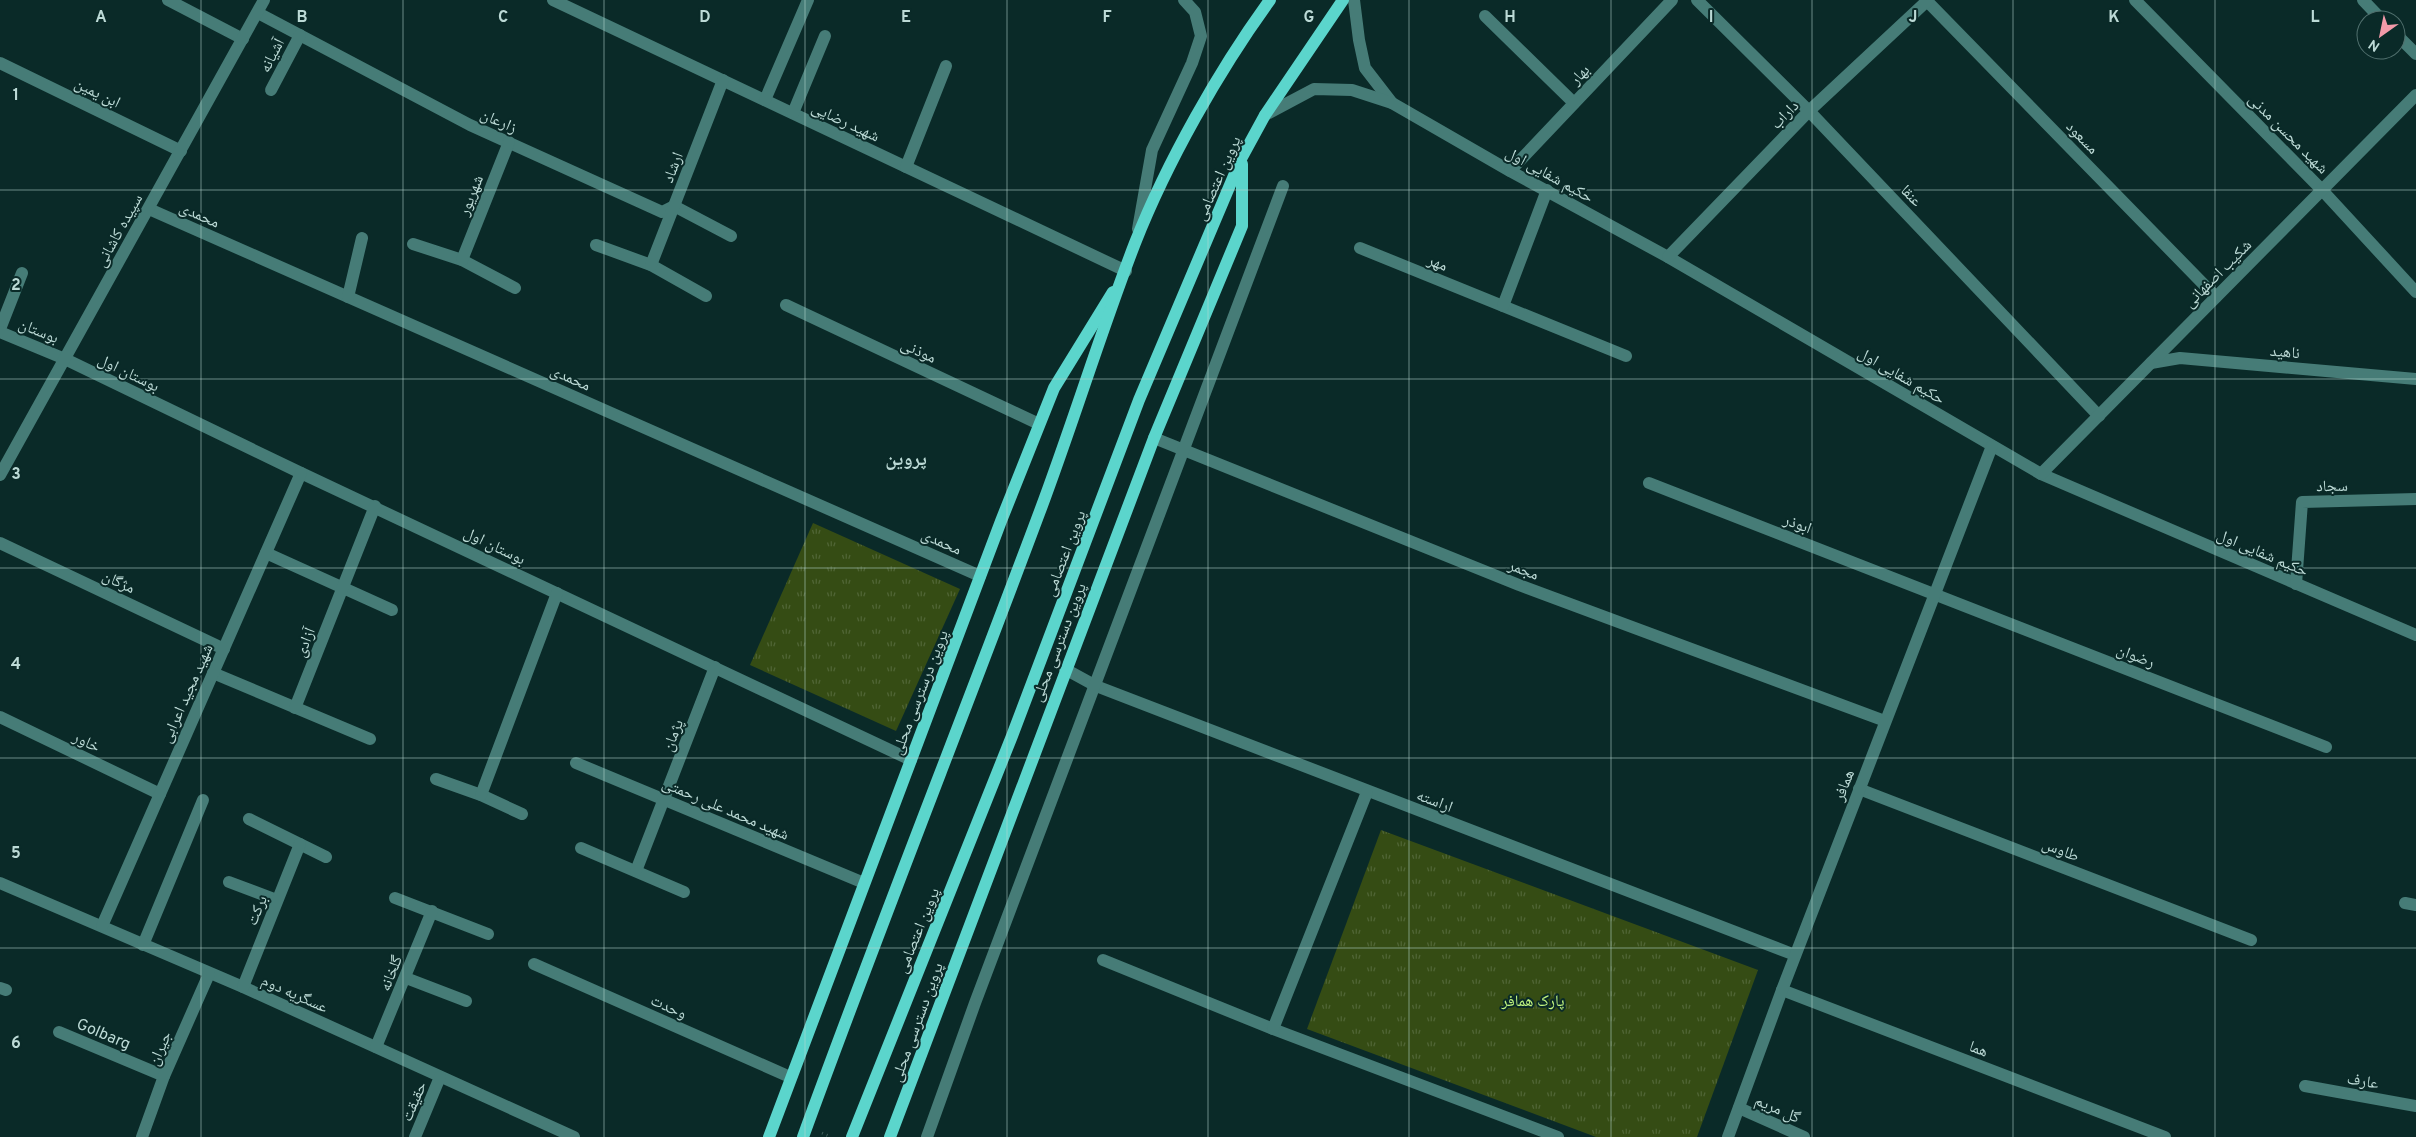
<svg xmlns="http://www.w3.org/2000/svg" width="2416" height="1137" font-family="Overpass,'Noto Naskh Arabic',sans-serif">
<defs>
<pattern id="park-tufts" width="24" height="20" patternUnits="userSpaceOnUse" patternTransform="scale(1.25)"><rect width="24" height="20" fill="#354c14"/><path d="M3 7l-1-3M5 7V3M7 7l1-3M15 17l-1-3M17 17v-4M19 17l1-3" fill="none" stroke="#506535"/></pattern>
</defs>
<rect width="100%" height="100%" fill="#0a2a28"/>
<g fill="url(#park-tufts)">
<path d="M 813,523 L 960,589 L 896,731 L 750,665 Z"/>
<path d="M 1381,830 L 1758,970 L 1697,1137 L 1596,1137 L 1307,1029 Z"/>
</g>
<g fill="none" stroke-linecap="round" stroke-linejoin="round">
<path stroke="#41605d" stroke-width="3" stroke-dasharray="1 4" stroke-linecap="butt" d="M 822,1133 L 831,1137"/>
<g stroke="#467c77" stroke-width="12">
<path d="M 168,0 L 243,39"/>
<path d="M 553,0 L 1126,271"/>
<path d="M 1354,0 L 1359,40 L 1365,68 L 1392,103"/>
<path d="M 1697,0 L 1809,111 L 2099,416"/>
<path d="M 1926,0 L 2216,297"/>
<path d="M 2135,0 L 2322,190 L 2416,292"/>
<path d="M 2363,0 L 2382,20"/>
<path d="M 258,13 L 470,125 L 662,212 L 674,206 L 731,236"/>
<path d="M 1485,16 L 1574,103"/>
<path d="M 2396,34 L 2416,54"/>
<path d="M 0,63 L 181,151"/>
<path d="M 271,90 L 300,35"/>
<path d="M 765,100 L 808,0"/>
<path d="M 793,113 L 825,36"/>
<path d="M 1265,115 L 1314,89 L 1352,90 L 1392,103 L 1510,171 L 1668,257 L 2041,474 L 2416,635"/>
<path d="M 906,167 L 946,66"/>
<path d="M 1510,171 L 1672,0"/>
<path d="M 149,209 L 980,576"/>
<path d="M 1138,229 L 1152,150 L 1192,63 L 1201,36 L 1195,12 L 1184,0"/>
<path d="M 413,244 L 462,260 L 515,288"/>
<path d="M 596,245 L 651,265 L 706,296"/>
<path d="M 1360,248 L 1626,356"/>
<path d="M 1668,257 L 1809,111 L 1928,0"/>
<path d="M 462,260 L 509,142"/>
<path d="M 651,265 L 723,80"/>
<path d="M 348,297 L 362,238"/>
<path d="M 786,305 L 1039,424"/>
<path d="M 1503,306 L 1547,190"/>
<path d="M 0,329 L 22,273"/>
<path d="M 0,332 L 65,359 L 301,473 L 911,760"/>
<path d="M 2151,363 L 2180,358 L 2416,379"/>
<path d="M 1154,438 L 1519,585 L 1885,721"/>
<path d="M 2041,474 L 2416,95"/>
<path d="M 0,475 L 264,0"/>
<path d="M 1649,483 L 2326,747"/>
<path d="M 0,543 L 224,649"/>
<path d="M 266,553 L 392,610"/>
<path d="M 2296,584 L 2302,502 L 2416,499"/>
<path d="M 1065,669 L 1096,686 L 1795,955"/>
<path d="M 213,673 L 370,739"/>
<path d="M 295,708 L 375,506"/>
<path d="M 0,717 L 160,794"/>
<path d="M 576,763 L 864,883"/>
<path d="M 436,779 L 481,795 L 522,814"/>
<path d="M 1859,789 L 2251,940"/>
<path d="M 481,795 L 557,593"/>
<path d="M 249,819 L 326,857"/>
<path d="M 581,848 L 684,892"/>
<path d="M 636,871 L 715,667"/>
<path d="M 229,882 L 277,900"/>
<path d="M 0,883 L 243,987 L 574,1137"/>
<path d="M 395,898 L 488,934"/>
<path d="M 2405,903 L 2416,905"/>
<path d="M 102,926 L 301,473"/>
<path d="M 143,945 L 203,800"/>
<path d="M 1103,960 L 1273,1029 L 1558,1137"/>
<path d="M 534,964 L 790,1077"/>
<path d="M 406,978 L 466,1001"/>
<path d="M 243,987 L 300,844"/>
<path d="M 0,988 L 6,990"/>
<path d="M 1782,990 L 2165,1137"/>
<path d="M 1273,1029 L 1367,792"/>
<path d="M 59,1032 L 164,1076"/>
<path d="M 376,1047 L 432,911"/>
<path d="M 2305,1086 L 2416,1106"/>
<path d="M 1739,1108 L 1804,1137"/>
<path d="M 142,1137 L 164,1076 L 209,974"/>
<path d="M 415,1137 L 440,1077"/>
<path d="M 927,1137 L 975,1003 L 1283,186"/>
<path d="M 1728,1137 L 1782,990 L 1992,446"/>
</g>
<g stroke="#5bd5cc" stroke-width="12">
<path d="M 769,1137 L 1001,521 L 1054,388 L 1113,292"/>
<path d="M 803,1137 C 879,928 962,720 1040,511 C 1073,423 1101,331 1135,243 C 1167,162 1219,70 1270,0"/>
<path d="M 852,1137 L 1012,736 L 1139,400 L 1241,159 L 1265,115 L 1343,0"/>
<path d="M 890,1137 L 1154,438 L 1242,226 L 1242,164"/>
</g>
</g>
<path fill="none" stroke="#bcdad6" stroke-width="1" stroke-opacity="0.55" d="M 201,0 L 201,1137M 403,0 L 403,1137M 604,0 L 604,1137M 805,0 L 805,1137M 1007,0 L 1007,1137M 1208,0 L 1208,1137M 1409,0 L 1409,1137M 1611,0 L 1611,1137M 1812,0 L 1812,1137M 2013,0 L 2013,1137M 2215,0 L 2215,1137M 0,190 L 2416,190M 0,379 L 2416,379M 0,568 L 2416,568M 0,758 L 2416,758M 0,948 L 2416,948"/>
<g text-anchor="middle" stroke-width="4" stroke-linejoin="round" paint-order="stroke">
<g font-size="16" fill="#bcdad6" stroke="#0a2a28">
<text transform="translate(271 55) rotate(-63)" y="6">آشیانه</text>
<text transform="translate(1579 74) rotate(-47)" y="6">بهار</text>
<text transform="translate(98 92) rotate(26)" y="6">ابن یمین</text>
<text transform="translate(1784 114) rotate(-46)" y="6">داراب</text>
<text transform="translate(499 120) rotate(24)" y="6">زارعان</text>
<text transform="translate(846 121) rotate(25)" y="6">شهید رضایی</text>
<text transform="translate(2289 133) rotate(45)" y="6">شهید محسن مدنی</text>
<text transform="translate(2083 137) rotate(46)" y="6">مسعود</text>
<text transform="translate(672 167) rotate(-69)" y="6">ارشاد</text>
<text transform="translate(1550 174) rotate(29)" y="6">حکیم شفایی اول</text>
<text transform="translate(1217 178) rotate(-66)" y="6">پروین اعتصامی</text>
<text transform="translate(470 195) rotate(-68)" y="6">شهریور</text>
<text transform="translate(1912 195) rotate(46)" y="6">عنقا</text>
<text transform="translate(200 214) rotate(24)" y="6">محمدی</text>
<text transform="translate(118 230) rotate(-61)" y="6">سپیده کاشانی</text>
<text transform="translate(1438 262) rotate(22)" y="6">مهر</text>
<text transform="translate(2217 273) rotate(-45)" y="6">شکیب اصفهانی</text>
<text transform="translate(39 330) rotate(22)" y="6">بوستان</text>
<text transform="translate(919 350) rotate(25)" y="6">موذنی</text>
<text transform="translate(2285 351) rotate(5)" y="6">ناهید</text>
<text transform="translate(129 372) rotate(26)" y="6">بوستان اول</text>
<text transform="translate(1902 375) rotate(30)" y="6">حکیم شفایی اول</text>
<text transform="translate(571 377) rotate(24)" y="6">محمدی</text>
<text transform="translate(2332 485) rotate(-1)" y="6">سجاد</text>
<text transform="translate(1798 523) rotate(21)" y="6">ابوذر</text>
<text transform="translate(942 541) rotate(24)" y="6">محمدی</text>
<text transform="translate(495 545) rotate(26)" y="6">بوستان اول</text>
<text transform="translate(2263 552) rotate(23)" y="6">حکیم شفایی اول</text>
<text transform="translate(1064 553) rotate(-69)" y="6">پروین اعتصامی</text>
<text transform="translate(1524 569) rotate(21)" y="6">مجمر</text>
<text transform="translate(119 581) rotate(25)" y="6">مژگان</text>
<text transform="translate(304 642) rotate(-68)" y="6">آزادی</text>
<text transform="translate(1058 642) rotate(-69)" y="6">پروین دسترسی محلی</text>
<text transform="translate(2136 655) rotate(21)" y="6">رضوان</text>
<text transform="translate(919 692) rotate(-69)" y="6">پروین درسترسی محلی</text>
<text transform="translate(186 693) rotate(-66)" y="6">شهید مجید اعرابی</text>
<text transform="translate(672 735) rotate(-69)" y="6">پژمان</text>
<text transform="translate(87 741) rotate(26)" y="6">خاور</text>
<text transform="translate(1843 785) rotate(-69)" y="6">همافر</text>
<text transform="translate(1435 800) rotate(21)" y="6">اراسته</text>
<text transform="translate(726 808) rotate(23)" y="6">شهید محمد علی رحمتی</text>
<text transform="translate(2061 849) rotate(21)" y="6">طاوس</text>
<text transform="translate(256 910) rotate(-68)" y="6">برکت</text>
<text transform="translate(917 930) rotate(-68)" y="6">پروین اعتصامی</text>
<text transform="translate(390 973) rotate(-68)" y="6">گلخانه</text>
<text transform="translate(295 993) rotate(24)" y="6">عسگریه دوم</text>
<text transform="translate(669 1006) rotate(24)" y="6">وحدت</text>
<text transform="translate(916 1022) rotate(-70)" y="6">پروین دسترسی محلی</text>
<text transform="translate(104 1033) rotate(23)" y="6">Golbarg</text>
<text transform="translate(159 1048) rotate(-66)" y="6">جیران</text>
<text transform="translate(1979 1048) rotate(21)" y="6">هما</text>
<text transform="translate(2363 1080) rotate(10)" y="6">عارف</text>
<text transform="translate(413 1101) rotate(-67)" y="6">حقیقت</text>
<text transform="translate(1778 1108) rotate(24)" y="6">گل مریم</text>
</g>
<g font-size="16" fill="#c2f67f" stroke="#0a2a28">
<text x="1533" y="1006">پارک همافر</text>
</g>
<g font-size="19" font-weight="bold" fill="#bcdad6" stroke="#0a2a28">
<text x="906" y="465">پروین</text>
</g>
</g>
<g font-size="16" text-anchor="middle" font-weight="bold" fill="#bcdad6" stroke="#0a2a28" stroke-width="4" stroke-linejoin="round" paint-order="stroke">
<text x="101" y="22">A</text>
<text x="302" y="22">B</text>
<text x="503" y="22">C</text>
<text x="705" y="22">D</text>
<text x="906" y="22">E</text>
<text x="1107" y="22">F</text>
<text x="1309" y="22">G</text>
<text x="1510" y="22">H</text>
<text x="1711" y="22">I</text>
<text x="1913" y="22">J</text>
<text x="2114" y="22">K</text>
<text x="2315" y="22">L</text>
<text x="16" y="100">1</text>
<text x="16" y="290">2</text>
<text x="16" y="479">3</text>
<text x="16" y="669">4</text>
<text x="16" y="858">5</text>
<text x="16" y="1048">6</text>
</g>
<g transform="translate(2381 35) rotate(213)"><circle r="24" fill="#0a2a28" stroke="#51706e"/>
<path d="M0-4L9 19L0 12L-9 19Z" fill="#f39aa9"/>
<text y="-8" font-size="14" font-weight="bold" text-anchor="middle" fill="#bcdad6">N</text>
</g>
</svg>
